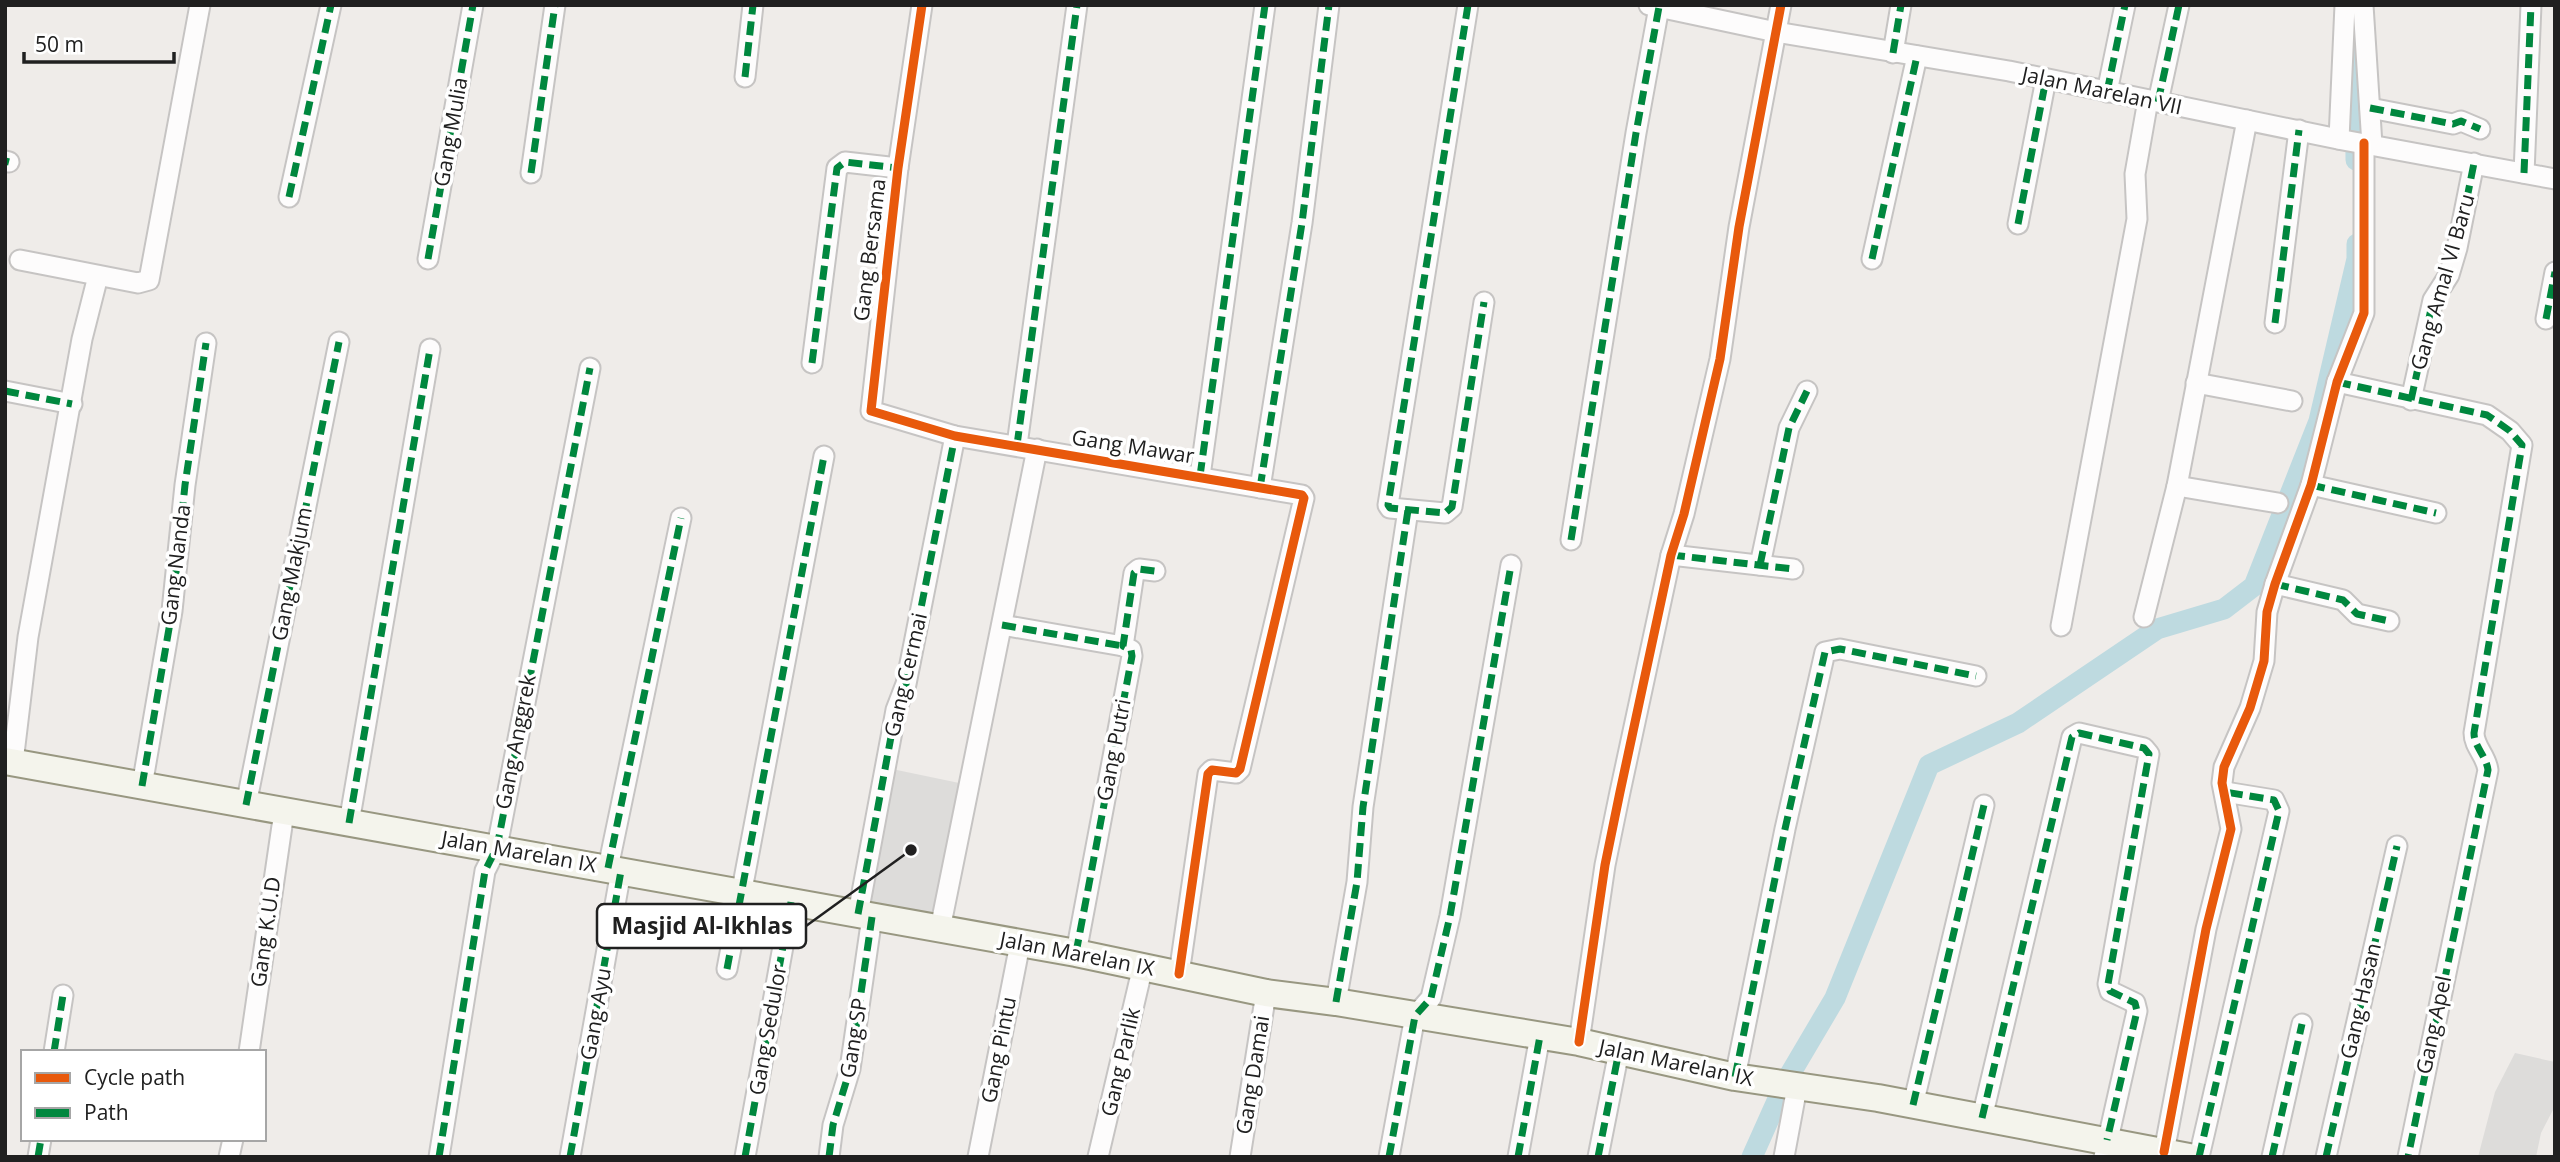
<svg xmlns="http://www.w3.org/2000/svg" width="2560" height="1162" font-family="'Open Sans',sans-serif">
<rect width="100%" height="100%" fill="#efece9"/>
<g fill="#dddcda">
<path d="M 892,769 L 964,784 L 938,915 L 868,901 Z"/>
<path d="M 2515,1053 L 2555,1062 L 2555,1106 L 2541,1133 L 2536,1157 L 2478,1157 L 2495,1092 Z"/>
</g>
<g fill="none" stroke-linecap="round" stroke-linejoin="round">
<g stroke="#bedae0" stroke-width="21">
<path d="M 2355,6 L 2356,160"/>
<path d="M 1752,1157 L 1786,1081 L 1835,998 L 1929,765 L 2018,723 L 2157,629 L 2224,609 L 2254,586 L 2319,421 L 2357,259 L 2357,244"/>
</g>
<g stroke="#c6c4c3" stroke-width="23">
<g id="street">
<path d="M 922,5 L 898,168 L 871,411 L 955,436 L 1302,495 L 1304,498 L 1240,769 L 1236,773 L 1212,770 L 1208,774 L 1179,974"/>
<path d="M 1468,5 L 1388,505 L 1390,508 L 1445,513 L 1452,507 L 1484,302"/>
<path d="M 1649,5 L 1776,32 L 2009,71 L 2343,140 L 2555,179"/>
<path d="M 2363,5 L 2372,145"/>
<path d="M 1893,53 L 1901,5"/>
<path d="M 745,77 L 753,5"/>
<path d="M 2107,92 L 2125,5"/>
<path d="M 2158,102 L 2179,5"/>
<path d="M 2370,108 L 2453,124 L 2461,121 L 2480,129"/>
<path d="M 2339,139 L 2345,5"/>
<path d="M 5,161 L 9,162"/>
<path d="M 531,173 L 555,5"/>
<path d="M 2524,173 L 2531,5"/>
<path d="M 289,197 L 331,5"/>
<path d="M 2018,224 L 2046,79"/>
<path d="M 428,259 L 473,5"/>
<path d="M 1872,259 L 1917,56"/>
<path d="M 20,260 L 138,283 L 149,280 L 200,5"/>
<path d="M 2546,319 L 2555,272"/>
<path d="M 2275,323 L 2299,130"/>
<path d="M 812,363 L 837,168 L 845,162 L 898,168"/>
<path d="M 2337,382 L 2487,415 L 2510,431 L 2522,445 L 2474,733 C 2474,747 2486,755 2488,770 L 2408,1157"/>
<path d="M 2196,383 L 2292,401"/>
<path d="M 5,391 L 72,404"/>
<path d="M 2411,400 L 2433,300 L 2449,275 L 2457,248 L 2474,163"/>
<path d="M 1017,445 L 1077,5"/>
<path d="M 1200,476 L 1265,5"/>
<path d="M 2311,485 L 2436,513"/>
<path d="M 2177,486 L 2278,503"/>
<path d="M 1260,488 L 1302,223 L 1329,5"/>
<path d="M 1571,540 L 1636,133 L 1659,7"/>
<path d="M 1671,555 L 1793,569"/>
<path d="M 1760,565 L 1789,428 L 1807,391"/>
<path d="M 2275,584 L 2343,600 L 2357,614 L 2389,621"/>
<path d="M 2144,617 L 2177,486 L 2247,120"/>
<path d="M 1002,625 L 1123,646"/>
<path d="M 2061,626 L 2137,219 L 2135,174 L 2148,100"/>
<path d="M 13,762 L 28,637 L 82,339 L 98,276"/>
<path d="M 142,786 L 172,611 L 185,485 L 206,343"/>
<path d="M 246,805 L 339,342"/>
<path d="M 349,823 L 430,349"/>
<path d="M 608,868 L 681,518"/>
<path d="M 858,914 L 896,710 L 906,684 L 955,436"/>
<path d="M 940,929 L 1037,449"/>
<path d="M 1076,953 L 1132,656 L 1131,650 L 1123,646 L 1134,573 L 1139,569 L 1155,571"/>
<path d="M 727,969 L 824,456"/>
<path d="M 1336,1002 L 1357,882 L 1363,807 L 1408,510"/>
<path d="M 1579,1042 L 1605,865 L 1620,792 L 1671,555 L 1684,514 L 1720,359 L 1739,227 L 1781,5"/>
<path d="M 54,1052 L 63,995"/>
<path d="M 249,1052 L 284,812"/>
<path d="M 1735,1077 L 1785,829 L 1825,652 L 1840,649 L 1976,676"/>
<path d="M 1913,1105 L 1984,805"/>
<path d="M 1982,1118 L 2072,737 L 2079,733 L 2144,748 L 2149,754 L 2108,984 L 2110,991 L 2135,1003 L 2137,1011 L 2104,1157"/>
<path d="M 2164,1152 L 2206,929 L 2231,829 L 2222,783 L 2224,767 L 2250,708 L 2264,661 L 2267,612 L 2275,584 L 2311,485 L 2337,382 L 2364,313 L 2364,143"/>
<path d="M 38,1157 L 41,1139"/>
<path d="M 229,1157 L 233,1139"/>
<path d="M 439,1157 L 485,871 L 497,847 L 590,368"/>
<path d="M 570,1157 L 621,871"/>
<path d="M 745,1157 L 791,902"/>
<path d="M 829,1157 L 833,1125 L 850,1069 L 872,917"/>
<path d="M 978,1157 L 1020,944"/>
<path d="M 1098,1157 L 1143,966"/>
<path d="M 1240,1157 L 1266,993"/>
<path d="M 1389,1157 L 1415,1016 L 1431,998 L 1450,916 L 1511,565"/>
<path d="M 1518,1157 L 1540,1036"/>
<path d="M 1598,1157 L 1619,1051"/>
<path d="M 1784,1157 L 1797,1087"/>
<path d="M 2199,1157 L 2279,811 L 2274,800 L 2225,792"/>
<path d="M 2272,1157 L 2302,1024"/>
<path d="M 2326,1157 L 2397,846"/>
</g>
</g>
<g stroke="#989781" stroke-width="30">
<path id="secondary" d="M 5,761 L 1076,953 L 1266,993 L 1336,1002 L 1579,1042 L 1735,1077 L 1878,1098 L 2189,1157"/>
</g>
<use href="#street" stroke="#fdfcfc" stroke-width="19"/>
<use href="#secondary" stroke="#f4f4ec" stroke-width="26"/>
<g stroke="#00873e" stroke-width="7" stroke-dasharray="14 7" stroke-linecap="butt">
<path d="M 1468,5 L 1388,505 L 1390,508 L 1445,513 L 1452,507 L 1484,302"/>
<path d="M 1893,53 L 1901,5"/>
<path d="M 745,77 L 753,5"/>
<path d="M 2107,92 L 2125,5"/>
<path d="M 2158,102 L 2179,5"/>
<path d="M 2370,108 L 2453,124 L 2461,121 L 2480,129"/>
<path d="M 5,161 L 9,162"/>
<path d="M 531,173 L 555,5"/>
<path d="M 2524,173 L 2531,5"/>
<path d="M 289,197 L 331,5"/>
<path d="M 2018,224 L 2046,79"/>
<path d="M 428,259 L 473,5"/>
<path d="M 1872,259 L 1917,56"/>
<path d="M 2546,319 L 2555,272"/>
<path d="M 2275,323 L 2299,130"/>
<path d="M 812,363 L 837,168 L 845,162 L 898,168"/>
<path d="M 2337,382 L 2487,415 L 2510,431 L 2522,445 L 2474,733 C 2474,747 2486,755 2488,770 L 2408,1157"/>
<path d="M 5,391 L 72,404"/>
<path d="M 2411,400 L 2433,300 L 2449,275 L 2457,248 L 2474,163"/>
<path d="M 1017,445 L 1077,5"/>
<path d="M 1200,476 L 1265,5"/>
<path d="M 2311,485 L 2436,513"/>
<path d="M 1260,488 L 1302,223 L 1329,5"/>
<path d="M 1571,540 L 1636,133 L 1659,7"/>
<path d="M 1671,555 L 1793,569"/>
<path d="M 1760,565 L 1789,428 L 1807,391"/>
<path d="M 2275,584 L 2343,600 L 2357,614 L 2389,621"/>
<path d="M 1002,625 L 1123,646"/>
<path d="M 142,786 L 172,611 L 185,485 L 206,343"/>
<path d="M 246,805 L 339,342"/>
<path d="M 349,823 L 430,349"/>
<path d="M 608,868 L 681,518"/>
<path d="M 858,914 L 896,710 L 906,684 L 955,436"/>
<path d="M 1076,953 L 1132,656 L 1131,650 L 1123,646 L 1134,573 L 1139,569 L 1155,571"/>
<path d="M 727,969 L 824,456"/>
<path d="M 1336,1002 L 1357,882 L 1363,807 L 1408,510"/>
<path d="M 54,1052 L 63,995"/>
<path d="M 1735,1077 L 1785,829 L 1825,652 L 1840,649 L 1976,676"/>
<path d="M 1913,1105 L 1984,805"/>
<path d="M 1982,1118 L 2072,737 L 2079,733 L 2144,748 L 2149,754 L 2108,984 L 2110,991 L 2135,1003 L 2137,1011 L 2107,1140"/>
<path d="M 38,1157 L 41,1139"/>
<path d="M 439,1157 L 485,871 L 497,847 L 590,368"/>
<path d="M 570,1157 L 621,871"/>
<path d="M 745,1157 L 791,902"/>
<path d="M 829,1157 L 833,1125 L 850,1069 L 872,917"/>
<path d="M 1389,1157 L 1415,1016 L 1431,998 L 1450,916 L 1511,565"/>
<path d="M 1518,1157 L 1540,1036"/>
<path d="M 1598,1157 L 1619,1051"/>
<path d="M 2199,1157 L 2279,811 L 2274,800 L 2225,792"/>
<path d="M 2272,1157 L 2302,1024"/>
<path d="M 2326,1157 L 2397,846"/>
</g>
<g stroke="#fff" stroke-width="13">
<g id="cycleway">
<path d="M 922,5 L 898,168 L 871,411 L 955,436 L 1302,495 L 1304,498 L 1240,769 L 1236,773 L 1212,770 L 1208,774 L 1179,974"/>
<path d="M 1579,1042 L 1605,865 L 1620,792 L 1671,555 L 1684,514 L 1720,359 L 1739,227 L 1781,5"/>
<path d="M 2164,1152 L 2206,929 L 2231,829 L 2222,783 L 2224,767 L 2250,708 L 2264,661 L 2267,612 L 2275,584 L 2311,485 L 2337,382 L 2364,313 L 2364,143"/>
</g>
</g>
<use href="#cycleway" stroke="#e8590c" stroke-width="9"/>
</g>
<g text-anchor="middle" stroke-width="7" stroke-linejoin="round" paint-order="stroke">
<g font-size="21" fill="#202020" stroke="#fff">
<text transform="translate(2102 91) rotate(12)" y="7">Jalan Marelan VII</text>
<text transform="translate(451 132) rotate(-80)" y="7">Gang Mulia</text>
<text transform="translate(870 250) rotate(-83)" y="7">Gang Bersama</text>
<text transform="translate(2443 282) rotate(-74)" y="7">Gang Amal VI Baru</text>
<text transform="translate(1133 447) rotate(9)" y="7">Gang Mawar</text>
<text transform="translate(176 565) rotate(-83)" y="7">Gang Nanda</text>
<text transform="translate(292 574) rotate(-79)" y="7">Gang Makjum</text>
<text transform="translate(906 675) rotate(-77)" y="7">Gang Cermai</text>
<text transform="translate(516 742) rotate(-79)" y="7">Gang Anggrek</text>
<text transform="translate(1114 750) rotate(-79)" y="7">Gang Putri</text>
<text transform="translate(519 852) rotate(10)" y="7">Jalan Marelan IX</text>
<text transform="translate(266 932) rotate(-82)" y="7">Gang K.U.D</text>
<text transform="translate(1077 954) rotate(11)" y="7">Jalan Marelan IX</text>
<text transform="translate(2361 1001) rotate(-77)" y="7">Gang Hasan</text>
<text transform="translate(596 1014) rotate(-80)" y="7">Gang Ayu</text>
<text transform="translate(2434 1025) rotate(-78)" y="7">Gang Apel</text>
<text transform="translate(768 1030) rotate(-80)" y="7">Gang Sedulor</text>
<text transform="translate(854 1038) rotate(-81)" y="7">Gang SP</text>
<text transform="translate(999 1050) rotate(-79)" y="7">Gang Pintu</text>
<text transform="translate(1121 1062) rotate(-77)" y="7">Gang Parlik</text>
<text transform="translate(1676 1063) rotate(12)" y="7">Jalan Marelan IX</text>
<text transform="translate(1253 1075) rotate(-81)" y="7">Gang Damai</text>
</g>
</g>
<path fill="none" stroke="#202020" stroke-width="2.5" d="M911 850L806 926"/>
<circle fill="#202020" stroke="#fff" stroke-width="2.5" cx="911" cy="850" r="7"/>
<rect fill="#fff" stroke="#202020" stroke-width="2.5" x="597" y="904" width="209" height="44" rx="7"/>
<g font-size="23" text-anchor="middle" font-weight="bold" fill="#202020">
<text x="702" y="934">Masjid Al-Ikhlas</text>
</g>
<rect width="2560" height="1162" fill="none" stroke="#202020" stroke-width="14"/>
<rect x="21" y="1050" width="245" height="91" fill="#ffffff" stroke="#a6a6a6" stroke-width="2"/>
<rect x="35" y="1073" width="35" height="10" fill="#e8590c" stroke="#a6a6a6" stroke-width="2"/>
<text x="84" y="1085" font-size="21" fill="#202020">Cycle path</text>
<rect x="35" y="1108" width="35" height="10" fill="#00873e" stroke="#a6a6a6" stroke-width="2"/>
<text x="84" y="1120" font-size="21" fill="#202020">Path</text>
<path d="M24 52v10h150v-10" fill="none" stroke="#202020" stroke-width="3.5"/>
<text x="35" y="52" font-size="21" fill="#202020" stroke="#ffffff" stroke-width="5" paint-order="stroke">50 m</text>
</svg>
